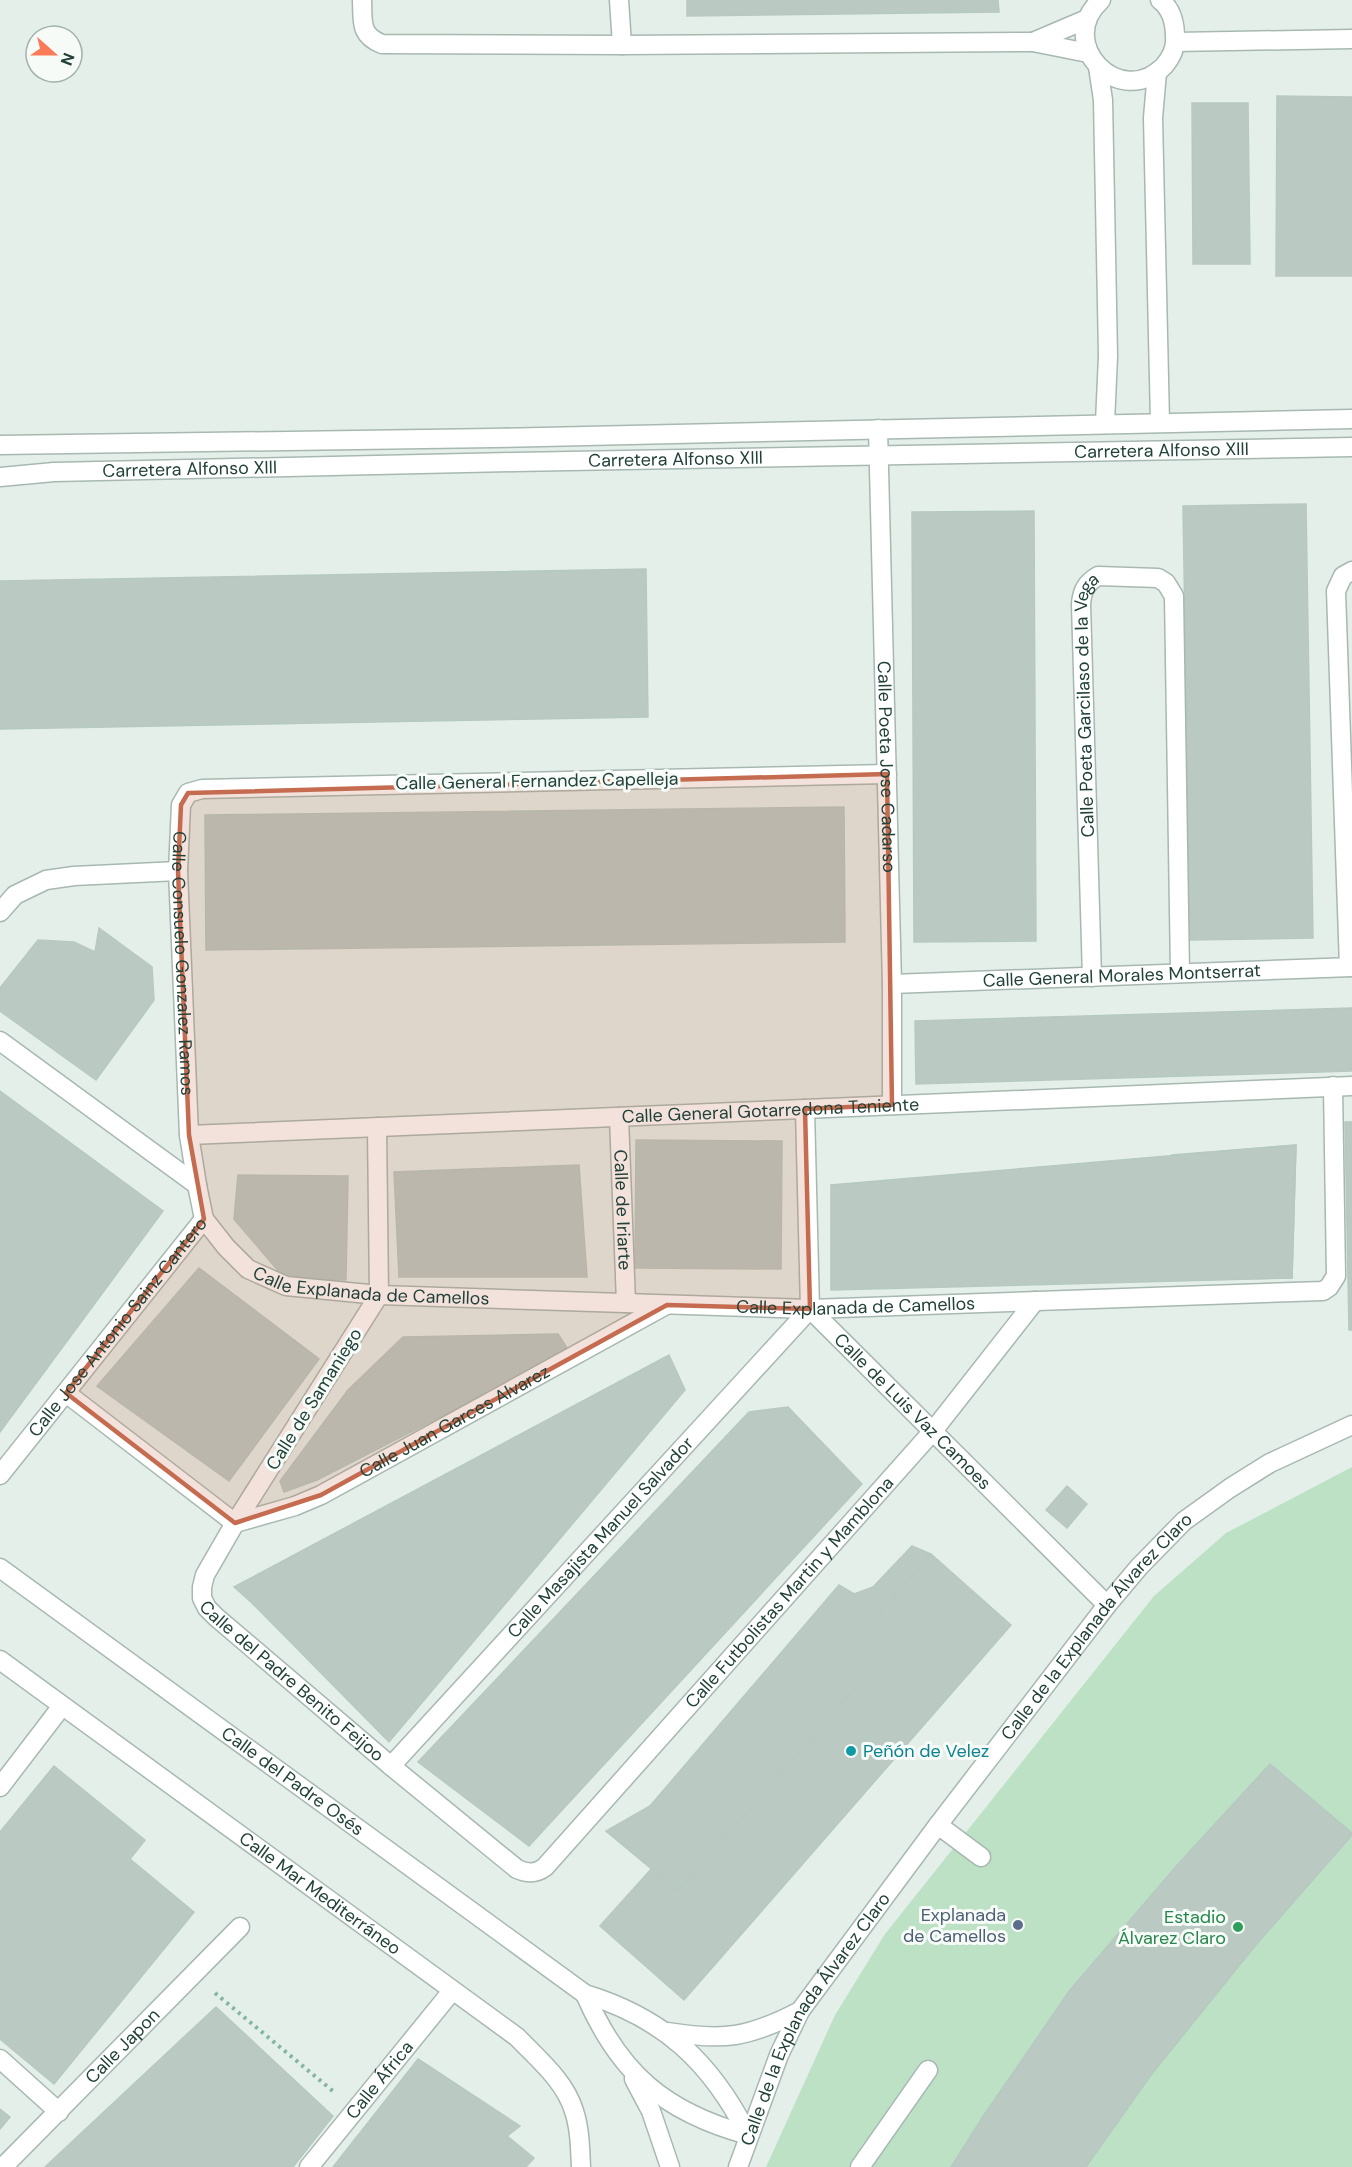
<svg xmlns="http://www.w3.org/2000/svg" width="1352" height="2167" font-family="'DM Sans',sans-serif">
<rect width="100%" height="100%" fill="#e5efea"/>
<path fill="#bde1c5" d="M 1352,1467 L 1352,2167 L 766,2167 L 835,2015 L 885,1934 L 1154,1596 L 1226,1533 Z"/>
<g fill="#bacac3" stroke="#b6c9c1" stroke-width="1.5">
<path d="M 687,0 L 998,0 L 999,12 L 687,16 Z"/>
<path d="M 1277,96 L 1352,97 L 1352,276 L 1276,276 Z"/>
<path d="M 1192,103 L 1248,103 L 1250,264 L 1193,264 Z"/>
<path d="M 1306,504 L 1313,938 L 1190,940 L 1183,506 Z"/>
<path d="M 1034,511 L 1036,941 L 914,942 L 912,512 Z"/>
<path d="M 646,569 L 648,717 L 0,729 L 0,581 Z"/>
<path d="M 844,807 L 845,942 L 206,950 L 205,815 Z"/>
<path d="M 99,928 L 152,967 L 154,1000 L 96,1080 L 0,1011 L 0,988 L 38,940 L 74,942 L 95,952 Z"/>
<path d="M 1352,1008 L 1352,1071 L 916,1084 L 915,1021 Z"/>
<path d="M 0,1091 L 163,1211 L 0,1432 Z"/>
<path d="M 1345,1122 L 1352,1122 L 1352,1330 L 1349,1330 Z"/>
<path d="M 636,1140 L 782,1141 L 781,1269 L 635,1268 Z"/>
<path d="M 1296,1145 L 1292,1278 L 1170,1280 L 1172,1155 Z"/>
<path d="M 1296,1145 L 1292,1278 L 831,1290 L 831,1185 Z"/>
<path d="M 579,1165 L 587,1277 L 399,1277 L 394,1172 Z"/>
<path d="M 238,1175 L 348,1176 L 346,1280 L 286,1280 L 234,1219 Z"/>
<path d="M 199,1268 L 319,1359 L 229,1481 L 97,1386 Z"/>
<path d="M 558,1334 L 569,1351 L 317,1480 L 284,1492 L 280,1481 L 348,1390 L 403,1337 Z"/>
<path d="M 669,1355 L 685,1390 L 389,1742 L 252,1603 L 234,1587 Z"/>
<path d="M 788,1407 L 862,1484 L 529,1846 L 418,1762 L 749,1412 Z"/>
<path d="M 1067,1486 L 1087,1504 L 1067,1528 L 1046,1510 Z"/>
<path d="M 912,1546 L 931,1554 L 879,1613 L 903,1634 L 678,1891 L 606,1831 L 650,1806 L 839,1585 L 854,1594 L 873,1587 Z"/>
<path d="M 931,1554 L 1011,1625 L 684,2000 L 600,1926 L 652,1868 L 678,1891 L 903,1634 L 879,1613 Z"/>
<path d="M 1270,1764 L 1352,1833 L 1352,1835 L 1255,1946 L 1151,2075 L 1086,2167 L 951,2167 L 984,2115 L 1070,1990 L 1179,1863 Z"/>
<path d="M 54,1766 L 145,1840 L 130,1859 L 194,1912 L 54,2084 L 0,2039 L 0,1832 Z"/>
<path d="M 216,2007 L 333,2116 L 293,2167 L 45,2167 Z"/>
<path d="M 418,2059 L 520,2126 L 507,2136 L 534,2158 L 526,2167 L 333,2167 Z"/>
<path d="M 0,2109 L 10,2117 L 0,2129 Z"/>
</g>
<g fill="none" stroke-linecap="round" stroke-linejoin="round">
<g stroke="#a7b8b1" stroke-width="21">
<g id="minor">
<path d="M 362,0 C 363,21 359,35 382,44 L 622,45 L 1033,42 L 1088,53"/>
<path d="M 619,0 L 622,45"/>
<path d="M 1101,0 C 1054,43 1120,111 1164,66 C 1171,58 1176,48 1175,37 C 1175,22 1172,9 1160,0"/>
<path d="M 1033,42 L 1087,19"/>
<path d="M 1176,42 L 1352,39"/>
<path d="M 1098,67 L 1103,100 L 1108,356 L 1105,423"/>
<path d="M 1157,72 L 1153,118 L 1160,422"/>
<path id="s1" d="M 878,429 L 892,984 L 892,1105"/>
<path d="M 0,445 L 493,438 L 1352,419"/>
<path id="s2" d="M 0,477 L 54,472 L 514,462 L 1352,447"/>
<path id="s3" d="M 887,774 L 202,789 L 188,793 L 181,805 L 178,871 L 189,1135 L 197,1185 L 204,1219 L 226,1247 L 248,1269 L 286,1286 L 379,1295 L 810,1309 L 1323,1291 L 1329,1287 L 1336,1276 L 1333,1086"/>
<path d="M 0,912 L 15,895 L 46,880 L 74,876 L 178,871"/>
<path d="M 1349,967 L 1336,591 L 1343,576 L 1352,571"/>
<path id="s4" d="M 1092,977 L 1081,604 C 1082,591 1086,583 1098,576 L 1158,578 L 1166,583 L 1174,596 L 1180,973"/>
<path id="s5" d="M 892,984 L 1352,967"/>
<path d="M 0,1041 L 197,1185"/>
<path id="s6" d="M 805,1109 L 810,1309 L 1107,1605"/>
<path id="s7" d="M 619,1117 L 626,1303"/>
<path id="s8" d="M 377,1127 L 379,1295 L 235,1523 L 205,1575 L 202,1587 L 202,1598 L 207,1608 L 216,1617 L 391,1766 L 517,1869 C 528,1874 536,1874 545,1867 L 933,1431 L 1035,1301"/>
<path id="s9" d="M 189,1135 L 1352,1086"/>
<path d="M 66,1393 L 235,1523"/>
<path id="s10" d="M 0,1475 L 204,1219"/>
<path id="s11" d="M 235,1523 L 295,1506 L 321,1495 L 666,1305"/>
<path id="s12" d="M 0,1568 L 585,1994 C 664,2018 711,2062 748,2135"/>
<path id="s13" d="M 0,1660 L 517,2037 C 538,2059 565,2081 574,2111 C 580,2129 580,2148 581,2167"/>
<path id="s14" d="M 391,1766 L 810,1309"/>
<path d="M 0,1787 L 62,1706"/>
<path d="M 938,1825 L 981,1857"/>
<path d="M 585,1994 C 619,2073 664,2112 748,2135"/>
<path d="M 667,2032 C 724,2041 748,2038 800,2011"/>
<path d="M 0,2059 L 59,2112"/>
<path d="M 634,2079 L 651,2111 L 670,2167"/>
<path id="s15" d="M 3,2167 L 240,1927"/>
<path id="s16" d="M 309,2167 L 452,1991"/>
<path id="s17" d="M 738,2167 L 779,2055 L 800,2011 L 938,1825 L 1107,1605 L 1139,1567 L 1184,1521 L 1230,1488 L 1270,1463 L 1352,1425"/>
<path d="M 860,2167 L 928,2070"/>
</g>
</g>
<path stroke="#83b5a3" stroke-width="4" stroke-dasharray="3 4.5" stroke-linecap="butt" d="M 215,1993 L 334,2092"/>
<use href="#minor" stroke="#fff" stroke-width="18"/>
</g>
<path fill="#c56c50" fill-opacity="0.2" stroke="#c56c50" stroke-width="4.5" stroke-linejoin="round" d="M 887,774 L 892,1105 L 805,1109 L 810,1309 L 667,1305 L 321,1495 L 235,1523 L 66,1393 L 204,1219 L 189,1135 L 178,871 L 181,805 L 188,793 Z"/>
<circle fill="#0f9aa8" stroke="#f6fbf8" stroke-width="2" cx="851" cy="1751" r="6"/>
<circle fill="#5c6f8a" stroke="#f6fbf8" stroke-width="2" cx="1018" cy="1925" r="6"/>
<circle fill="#2e9e5b" stroke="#f6fbf8" stroke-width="2" cx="1238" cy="1927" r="6"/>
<g text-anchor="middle" stroke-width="6" stroke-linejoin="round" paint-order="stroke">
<g font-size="18" fill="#224239" stroke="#f6fbf8">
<text dy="6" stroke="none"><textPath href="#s2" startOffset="1162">Carretera Alfonso XIII</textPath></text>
<text dy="6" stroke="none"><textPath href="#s2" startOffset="676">Carretera Alfonso XIII</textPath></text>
<text dy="6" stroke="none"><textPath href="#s2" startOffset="190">Carretera Alfonso XIII</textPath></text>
<text dy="6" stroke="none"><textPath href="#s4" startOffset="273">Calle Poeta Garcilaso de la Vega</textPath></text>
<text dy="6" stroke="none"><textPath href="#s1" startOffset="338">Calle Poeta Jose Cadarso</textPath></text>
<text transform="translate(537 781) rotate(-1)" y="6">Calle General Fernandez Capelleja</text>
<text dy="6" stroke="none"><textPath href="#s3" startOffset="872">Calle Consuelo Gonzalez Ramos</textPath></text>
<text dy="6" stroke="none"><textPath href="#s5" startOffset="230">Calle General Morales Montserrat</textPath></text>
<text dy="6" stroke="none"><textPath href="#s9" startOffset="582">Calle General Gotarredona Teniente</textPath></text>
<text dy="6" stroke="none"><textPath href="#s7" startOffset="93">Calle de Iriarte</textPath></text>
<text dy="6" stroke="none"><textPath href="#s3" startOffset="1322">Calle Explanada de Camellos</textPath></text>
<text dy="6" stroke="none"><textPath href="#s3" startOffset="1808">Calle Explanada de Camellos</textPath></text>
<text dy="6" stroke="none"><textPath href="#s10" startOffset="189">Calle Jose Antonio Sainz Cantero</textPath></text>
<text transform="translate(314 1399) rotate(-58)" y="6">Calle de Samaniego</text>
<text dy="6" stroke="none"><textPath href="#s6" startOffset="345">Calle de Luis Vaz Camoes</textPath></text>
<text dy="6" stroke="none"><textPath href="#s11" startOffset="243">Calle Juan Garces Alvarez</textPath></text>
<text dy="6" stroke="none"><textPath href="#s14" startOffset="310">Calle Masajista Manuel Salvador</textPath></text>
<text dy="6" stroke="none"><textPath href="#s8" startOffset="1335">Calle Futbolistas Martin y Mamblona</textPath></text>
<text dy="6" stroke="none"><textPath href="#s17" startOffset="654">Calle de la Explanada Álvarez Claro</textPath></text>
<text dy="6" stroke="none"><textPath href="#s8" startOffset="644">Calle del Padre Benito Feijoo</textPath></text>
<text dy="6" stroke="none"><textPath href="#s12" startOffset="362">Calle del Padre Osés</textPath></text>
<text dy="6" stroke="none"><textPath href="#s13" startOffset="396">Calle Mar Mediterráneo</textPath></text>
<text dy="6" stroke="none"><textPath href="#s17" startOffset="168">Calle de la Explanada Álvarez Claro</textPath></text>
<text dy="6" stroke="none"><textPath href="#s15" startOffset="170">Calle Japon</textPath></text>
<text dy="6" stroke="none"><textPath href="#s16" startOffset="112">Calle África</textPath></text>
</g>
<g font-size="18" fill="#0d838f" stroke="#f6fbf8" text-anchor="start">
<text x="863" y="1757">Peñón de Velez</text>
</g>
<g font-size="18" fill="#4e5e75" stroke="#f6fbf8" text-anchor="end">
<text x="1006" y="1921">Explanada<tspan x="1006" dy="21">de Camellos</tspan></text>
</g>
<g font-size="18" fill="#27864d" stroke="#f6fbf8" text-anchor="end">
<text x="1226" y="1923">Estadio<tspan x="1226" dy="21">Álvarez Claro</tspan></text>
</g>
</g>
<g transform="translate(54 54) rotate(111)"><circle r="28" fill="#f6fbf8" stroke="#a1b1ac" stroke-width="1.5"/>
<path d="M0-4.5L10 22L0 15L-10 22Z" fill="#fb7a57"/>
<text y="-9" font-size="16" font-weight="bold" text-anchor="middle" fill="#224239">N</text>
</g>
</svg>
